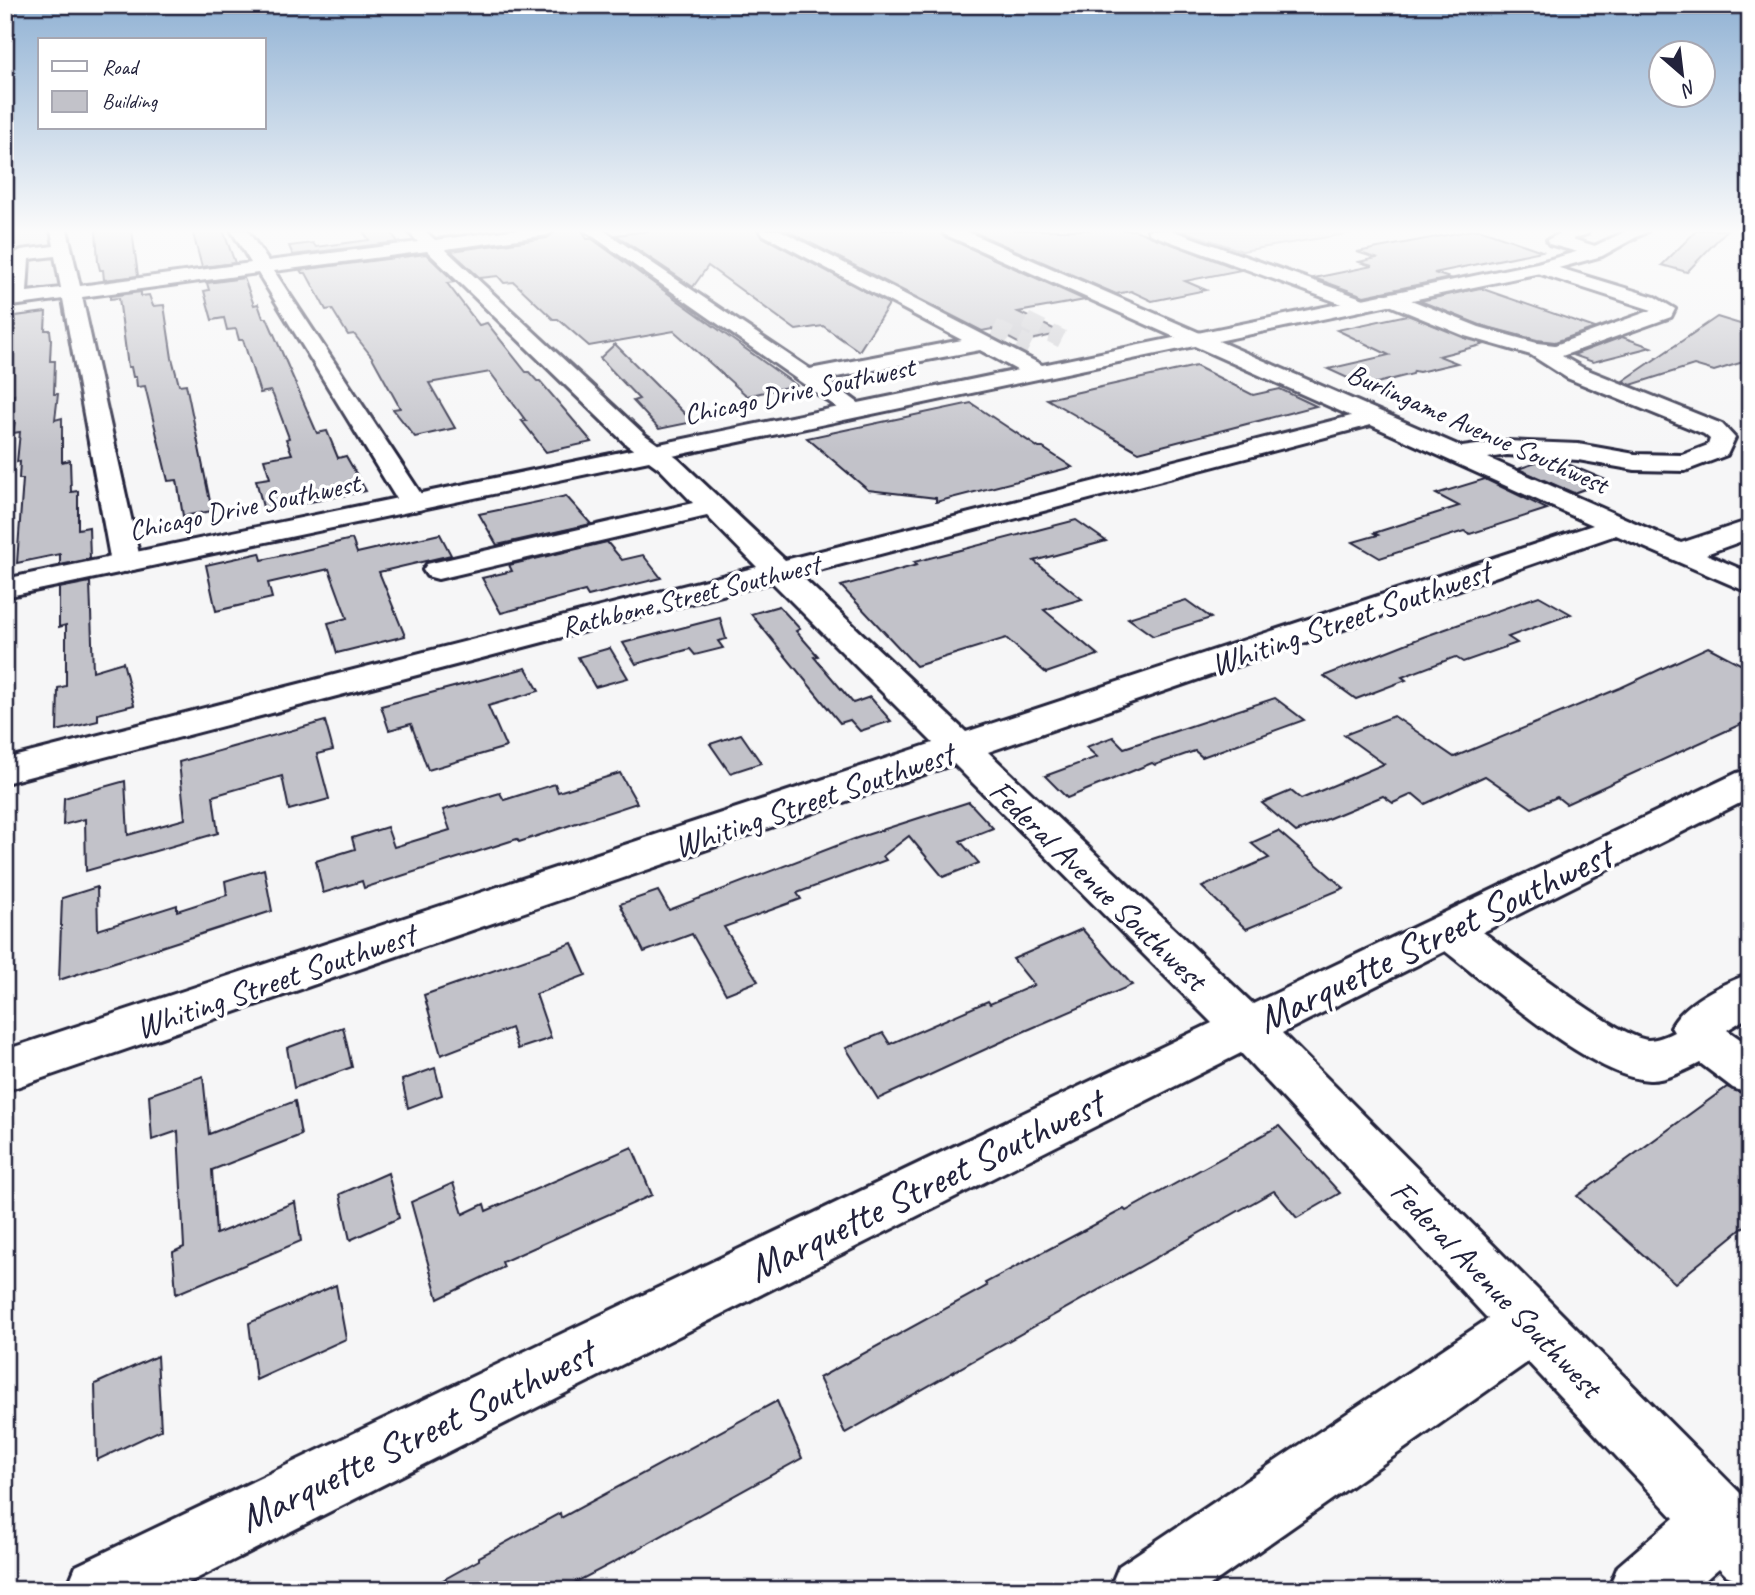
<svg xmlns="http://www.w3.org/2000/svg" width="1755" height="1595" font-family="Caveat,sans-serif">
<rect width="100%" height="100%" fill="#f6f6f7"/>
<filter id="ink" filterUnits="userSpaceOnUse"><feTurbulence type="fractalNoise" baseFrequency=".0143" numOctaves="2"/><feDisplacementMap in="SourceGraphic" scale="14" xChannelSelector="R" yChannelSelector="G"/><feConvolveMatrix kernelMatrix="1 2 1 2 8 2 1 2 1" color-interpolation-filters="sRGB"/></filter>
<g filter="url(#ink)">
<path fill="#e6e6e9" d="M 5,230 L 50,230 L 60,288 L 42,294 L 5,299 Z"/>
<path fill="#d7d7db" stroke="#7c7c8b" stroke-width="2" d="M 1181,230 L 1370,230 L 1242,251 Z"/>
<g fill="#c2c2c9" stroke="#22223b" stroke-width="2">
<path d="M 96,230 L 132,230 L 138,276 L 104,280 L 103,270 L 100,270 L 98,262 Z"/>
<path d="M 192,230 L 223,230 L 235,263 L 202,267 Z"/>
<path d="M 362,230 L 389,230 L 398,242 L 293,255 L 289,246 L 313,243 L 316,247 L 369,240 Z"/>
<path d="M 557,230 L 582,230 L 587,239 L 592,239 L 796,385 L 747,396 L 674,331 L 589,346 L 558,319 L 553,319 L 514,282 L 504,283 L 498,276 L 480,278 L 451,251 L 547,238 Z"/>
<path d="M 656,230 L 757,230 L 761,236 L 889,304 L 859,351 L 823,326 L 796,330 L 708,266 L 693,287 L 616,235 Z"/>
<path d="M 785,230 L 939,230 L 943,236 L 1085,300 L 1018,312 L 1062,333 L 1018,343 L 992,329 L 982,331 Z"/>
<path d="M 969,230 L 1135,230 L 1241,270 L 1185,281 L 1206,290 L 1152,301 L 1131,291 L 1116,294 Z"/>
<path d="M 1473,230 L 1482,230 L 1542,251 L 1434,273 L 1450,278 L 1364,296 L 1314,278 L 1372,266 L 1359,262 L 1376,258 L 1357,252 Z"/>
<path d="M 1697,230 L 1727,230 L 1687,272 L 1662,265 Z"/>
<path d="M 426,254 L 455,282 L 447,283 L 479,325 L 487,323 L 526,372 L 529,372 L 537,381 L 540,381 L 592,442 L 546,452 L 522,421 L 526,421 L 490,372 L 429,383 L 455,428 L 415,437 L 393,409 L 400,408 L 372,357 L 354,334 L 348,335 L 332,309 L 326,310 L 306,273 L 302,273 L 300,270 Z"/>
<path d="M 244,278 L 254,305 L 258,304 L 263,318 L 267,318 L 317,433 L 327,431 L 338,458 L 346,456 L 366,491 L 264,511 L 256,480 L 270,478 L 264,459 L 292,454 L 286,439 L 289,438 L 273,395 L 270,391 L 260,393 L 243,340 L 239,340 L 236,329 L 227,330 L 224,318 L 212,320 L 204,291 L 209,290 L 207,283 Z"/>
<path d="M 1480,288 L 1595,328 L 1555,342 L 1537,340 L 1480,325 L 1420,301 Z"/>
<path d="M 141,292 L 141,296 L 149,295 L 153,306 L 164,305 L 172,358 L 179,385 L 186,384 L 212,511 L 183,516 L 177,480 L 168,481 L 145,386 L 137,387 L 136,377 L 133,377 L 131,367 L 128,367 L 119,298 L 110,299 L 110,296 Z"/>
<path d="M 46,312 L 45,330 L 50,330 L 51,339 L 50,361 L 55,361 L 54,394 L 58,394 L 55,420 L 62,418 L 62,462 L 70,460 L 71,492 L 78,491 L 78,529 L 89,527 L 90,559 L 60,565 L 60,554 L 17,563 L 23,479 L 19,479 L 20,461 L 17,462 L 20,432 L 13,433 L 15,421 L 10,421 L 14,395 L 7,396 L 16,316 Z"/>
<path d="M 1407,315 L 1485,344 L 1439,356 L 1457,363 L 1419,372 L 1414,371 L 1413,374 L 1365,386 L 1328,369 L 1389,355 L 1337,330 Z"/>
<path d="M 1717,317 L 1750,327 L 1750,360 L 1714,371 L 1694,365 L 1631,385 L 1623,381 Z"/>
<path d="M 1622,337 L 1651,347 L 1593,362 L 1573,355 Z"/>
<path d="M 615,344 L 693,422 L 659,429 L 633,401 L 639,399 L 600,358 Z"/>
<path d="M 1196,366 L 1253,395 L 1280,389 L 1316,406 L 1139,452 L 1047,399 Z"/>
<path d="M 971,403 L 1039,448 L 1043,448 L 1072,467 L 936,502 L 936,498 L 868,490 L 807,438 Z"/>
<path d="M 1544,460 L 1563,462 L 1608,481 L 1574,493 L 1518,469 Z"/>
<path d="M 1485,479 L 1547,509 L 1470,534 L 1464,531 L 1380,558 L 1353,542 L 1378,535 L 1374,533 L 1459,506 L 1436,494 Z"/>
<path d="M 566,496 L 591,524 L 497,545 L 479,514 Z"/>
<path d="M 1076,520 L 1106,541 L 1034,561 L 1082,599 L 1044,610 L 1098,655 L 1046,673 L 1006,638 L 916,666 L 841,586 L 917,565 L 914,562 Z"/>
<path d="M 440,534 L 451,555 L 379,572 L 405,636 L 337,653 L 328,623 L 347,618 L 329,569 L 268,583 L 272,598 L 216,611 L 206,565 L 260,553 L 262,560 L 352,539 L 357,553 Z"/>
<path d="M 607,542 L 622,560 L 643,555 L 661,578 L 588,596 L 585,591 L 501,613 L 482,578 L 512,571 L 509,565 Z"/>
<path d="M 90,582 L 93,671 L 123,662 L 134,705 L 98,714 L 98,721 L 57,731 L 58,688 L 66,686 L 66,625 L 59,627 L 59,588 Z"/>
<path d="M 1539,596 L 1571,614 L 1508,637 L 1517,643 L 1463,662 L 1455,657 L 1402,677 L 1406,680 L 1356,699 L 1324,676 L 1423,637 Z"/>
<path d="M 1186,600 L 1211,618 L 1153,636 L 1128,618 Z"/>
<path d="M 779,606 L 800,629 L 796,631 L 818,656 L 814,657 L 853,703 L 870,697 L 891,721 L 860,731 L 850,720 L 840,723 L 751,614 Z"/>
<path d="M 720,618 L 726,639 L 718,641 L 723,648 L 695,655 L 690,649 L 636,664 L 623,643 Z"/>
<path d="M 1708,647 L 1750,669 L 1750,720 L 1566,804 L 1557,797 L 1532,808 L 1485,776 L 1425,804 L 1413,794 L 1393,803 L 1383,796 L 1296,832 L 1262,803 L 1291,791 L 1301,799 L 1384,764 L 1344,735 L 1394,716 L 1454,757 L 1620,688 Z"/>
<path d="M 610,648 L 628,678 L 595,687 L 578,657 Z"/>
<path d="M 526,668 L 539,691 L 488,706 L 506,747 L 428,770 L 411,724 L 389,730 L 381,706 Z"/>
<path d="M 1275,698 L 1304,720 L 1202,757 L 1195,751 L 1155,765 L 1152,763 L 1067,798 L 1045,776 L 1097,757 L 1086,747 L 1113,737 L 1124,748 Z"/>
<path d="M 325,721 L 333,750 L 317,754 L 329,799 L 289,810 L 282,776 L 213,796 L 218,833 L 86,871 L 85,819 L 63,825 L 64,798 L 125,781 L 128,835 L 185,819 L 179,762 Z"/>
<path d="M 741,734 L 761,763 L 730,773 L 710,744 Z"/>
<path d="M 620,773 L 637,803 L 519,842 L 517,839 L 364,888 L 362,881 L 323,893 L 316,861 L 355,849 L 352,838 L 387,827 L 394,847 L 450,830 L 443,810 L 500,793 L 504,800 L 555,784 L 558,792 Z"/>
<path d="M 969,802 L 993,828 L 960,841 L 979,863 L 943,877 L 909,836 L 883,856 L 886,860 L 797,893 L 801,899 L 724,927 L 758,981 L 726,994 L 692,934 L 644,952 L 620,904 L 658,891 L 669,910 L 857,838 Z"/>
<path d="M 1278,831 L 1344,888 L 1246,929 L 1202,887 L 1269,858 L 1251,843 Z"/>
<path d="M 264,869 L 272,911 L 59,980 L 62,898 L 97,887 L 98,930 L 177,905 L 177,911 L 227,895 L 225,881 Z"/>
<path d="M 1082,929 L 1132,985 L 1025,1031 L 878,1099 L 846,1048 L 883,1033 L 890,1044 L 988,1001 L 990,1004 L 1034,985 L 1013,959 Z"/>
<path d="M 572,943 L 586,975 L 536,994 L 551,1038 L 518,1049 L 511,1028 L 441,1055 L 424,995 Z"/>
<path d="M 343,1027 L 352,1067 L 294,1088 L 287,1048 Z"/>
<path d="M 435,1068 L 442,1095 L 408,1108 L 402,1080 Z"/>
<path d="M 203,1076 L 209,1134 L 295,1101 L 301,1135 L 212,1170 L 216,1234 L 295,1202 L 301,1241 L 176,1294 L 173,1252 L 184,1247 L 178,1131 L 152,1140 L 149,1095 Z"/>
<path d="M 1727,1087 L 1750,1096 L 1750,1222 L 1675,1283 L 1577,1196 Z"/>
<path d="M 1279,1126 L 1340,1193 L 1297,1218 L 1274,1191 L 845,1433 L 819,1378 L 987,1286 L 985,1283 L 1124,1209 L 1126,1211 Z"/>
<path d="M 632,1147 L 652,1195 L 502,1262 L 504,1267 L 438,1299 L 411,1202 L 453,1183 L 463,1214 L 484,1204 L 486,1211 Z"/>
<path d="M 388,1173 L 399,1218 L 350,1240 L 340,1194 Z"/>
<path d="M 336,1285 L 346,1339 L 256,1380 L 249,1323 Z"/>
<path d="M 157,1356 L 161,1430 L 97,1460 L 95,1384 Z"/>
<path d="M 777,1401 L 802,1458 L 614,1562 L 561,1590 L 425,1590 L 479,1560 L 479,1557 L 560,1513 L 561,1518 Z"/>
</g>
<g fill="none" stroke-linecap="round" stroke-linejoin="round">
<g stroke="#ccccd1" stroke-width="18" stroke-dasharray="18 10" stroke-linecap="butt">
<path d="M 1026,321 L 1062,339"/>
<path d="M 994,328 L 1030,346"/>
</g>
<path stroke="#ccccd1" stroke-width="24" stroke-dasharray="24 12" stroke-linecap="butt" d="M 1026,344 L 1030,346"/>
<g stroke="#22223b" stroke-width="6">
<g id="minor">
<path d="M 51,230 L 67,230 L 80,286 L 251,263 L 231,230 L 247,230 L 268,261 L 418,242 L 407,230 L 424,230 L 435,240 L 511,230 L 555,230 L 547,235 L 445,249 L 645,435 L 678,459 L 785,560 L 1351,416 L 944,234 L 942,230 L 963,230 L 1462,447 L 1507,441 L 1578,444 L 1635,454 L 1682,455 L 1708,445 L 1710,439 L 1704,434 L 1567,378 L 1531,355 L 1465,336 L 1382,302 L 1379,298 L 1382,294 L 1396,294 L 1479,327 L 1537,343 L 1555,345 L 1652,310 L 1534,272 L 1531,268 L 1534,264 L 1546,264 L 1655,297 L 1675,309 L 1671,317 L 1562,356 L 1583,368 L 1722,424 L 1735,438 L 1727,455 L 1685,471 L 1635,470 L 1578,460 L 1507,455 L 1488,458 L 1681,543 L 1750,520 L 1750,538 L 1706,554 L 1750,573 L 1750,593 L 1616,535 L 988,752 L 1253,1004 L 1737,773 L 1750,770 L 1750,798 L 1483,932 C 1511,953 1619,1038 1648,1040 C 1657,1040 1666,1036 1674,1032 L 1671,1027 C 1684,1002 1723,983 1750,974 L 1750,1016 L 1727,1030 L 1750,1046 L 1750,1094 L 1733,1088 L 1700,1063 C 1686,1070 1665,1081 1649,1080 C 1593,1078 1490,986 1445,951 L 1282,1033 L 1750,1503 L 1750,1585 L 1726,1575 L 1719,1568 L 1694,1590 L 1608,1590 L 1618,1566 L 1674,1518 L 1528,1362 L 1203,1590 L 1109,1590 L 1119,1566 L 1488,1319 L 1241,1053 L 174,1590 L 66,1590 L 76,1566 L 1212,1023 L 954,764 L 5,1091 L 5,1050 L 933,743 L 772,582 L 5,783 L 5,759 L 757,567 L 707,516 L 438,579 L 427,576 L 423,570 L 427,564 L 693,503 L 660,469 L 627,445 L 427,251 L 274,271 L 427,503 L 423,509 L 413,511 L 403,509 L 399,503 L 258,273 L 82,297 L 141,563 L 136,569 L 126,572 L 116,569 L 111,563 L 63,299 L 5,307 L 12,255 L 21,250 L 54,246 ZM 55,256 L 61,288 L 27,292 L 29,259 ZM 1371,425 L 1593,525 L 966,732 L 800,575 Z"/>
<path d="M 584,230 L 603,230 L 810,369 L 962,340 L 762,234 L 760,230 L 780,230 L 1044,366 L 1047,371 L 1044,376 L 1028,376 L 980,350 L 826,379 L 868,410 L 864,415 L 848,415 Z"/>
<path d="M 1148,230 L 1171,230 L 1367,300 L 1370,304 L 1367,308 L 1353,308 L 1150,234 Z"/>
<path d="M 1567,230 L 1589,230 L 1587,234 L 1572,239 L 1602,248 L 1605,252 L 1596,257 L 1549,244 L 1547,240 Z"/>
<path d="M 1632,230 L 1649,230 L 1641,235 Z"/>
</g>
</g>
<g stroke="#22223b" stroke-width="6">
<path id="major" d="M 1629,230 L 1649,230 L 1602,256 L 1540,273 L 5,597 L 5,579 L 1537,263 L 1590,248 Z"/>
</g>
<use href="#minor" fill="#fff" fill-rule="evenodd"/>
<use href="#major" fill="#fff" fill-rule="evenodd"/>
</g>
</g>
<linearGradient id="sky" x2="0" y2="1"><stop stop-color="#91b2d4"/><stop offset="0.51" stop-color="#fbfbfb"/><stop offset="1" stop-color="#fbfbfb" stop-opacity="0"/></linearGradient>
<rect width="1755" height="453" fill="url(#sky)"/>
<g text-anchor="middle" stroke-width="7" stroke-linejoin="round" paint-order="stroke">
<g font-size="28" fill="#22223b" stroke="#fff">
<text transform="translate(799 390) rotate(-12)" y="10">Chicago Drive Southwest</text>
<text transform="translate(1478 428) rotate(24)" y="10">Burlingame Avenue Southwest</text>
<text transform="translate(244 506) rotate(-12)" y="10">Chicago Drive Southwest</text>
<text transform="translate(690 595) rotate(-14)" y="10">Rathbone Street Southwest</text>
</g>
<g font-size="33" fill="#22223b" stroke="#fff">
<text transform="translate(1350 617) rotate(-19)" y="12">Whiting Street Southwest</text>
<text transform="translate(813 799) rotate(-19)" y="12">Whiting Street Southwest</text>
<text transform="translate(1099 884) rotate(44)" y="12">Federal Avenue Southwest</text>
<text transform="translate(275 980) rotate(-19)" y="12">Whiting Street Southwest</text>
<text transform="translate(1497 1288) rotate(46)" y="12">Federal Avenue Southwest</text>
</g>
<g font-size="40" fill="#22223b" stroke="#fff">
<text transform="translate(1434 936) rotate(-26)" y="14">Marquette Street Southwest</text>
<text transform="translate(925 1185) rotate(-26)" y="14">Marquette Street Southwest</text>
<text transform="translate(416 1435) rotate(-26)" y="14">Marquette Street Southwest</text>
</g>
</g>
<rect width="1755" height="1595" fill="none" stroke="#fff" stroke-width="28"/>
<rect x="14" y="14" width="1727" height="1567" fill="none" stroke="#22223b" stroke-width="2.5" filter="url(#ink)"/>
<rect x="38" y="38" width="228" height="91" fill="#ffffff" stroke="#a7a7b1" stroke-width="2"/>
<rect x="52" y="61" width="35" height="10" fill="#ffffff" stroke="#a7a7b1" stroke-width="2"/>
<text x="102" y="74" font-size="21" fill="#22223b">Road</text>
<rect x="52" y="91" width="35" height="21" fill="#c2c2c9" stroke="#a7a7b1" stroke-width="2"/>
<text x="102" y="108" font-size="21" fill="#22223b">Building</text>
<g transform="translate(1682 74) rotate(152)"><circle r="33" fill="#ffffff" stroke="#a7a7b1" stroke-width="2"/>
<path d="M0-5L12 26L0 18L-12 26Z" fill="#22223b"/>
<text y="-10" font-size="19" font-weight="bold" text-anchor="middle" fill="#22223b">N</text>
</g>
</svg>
